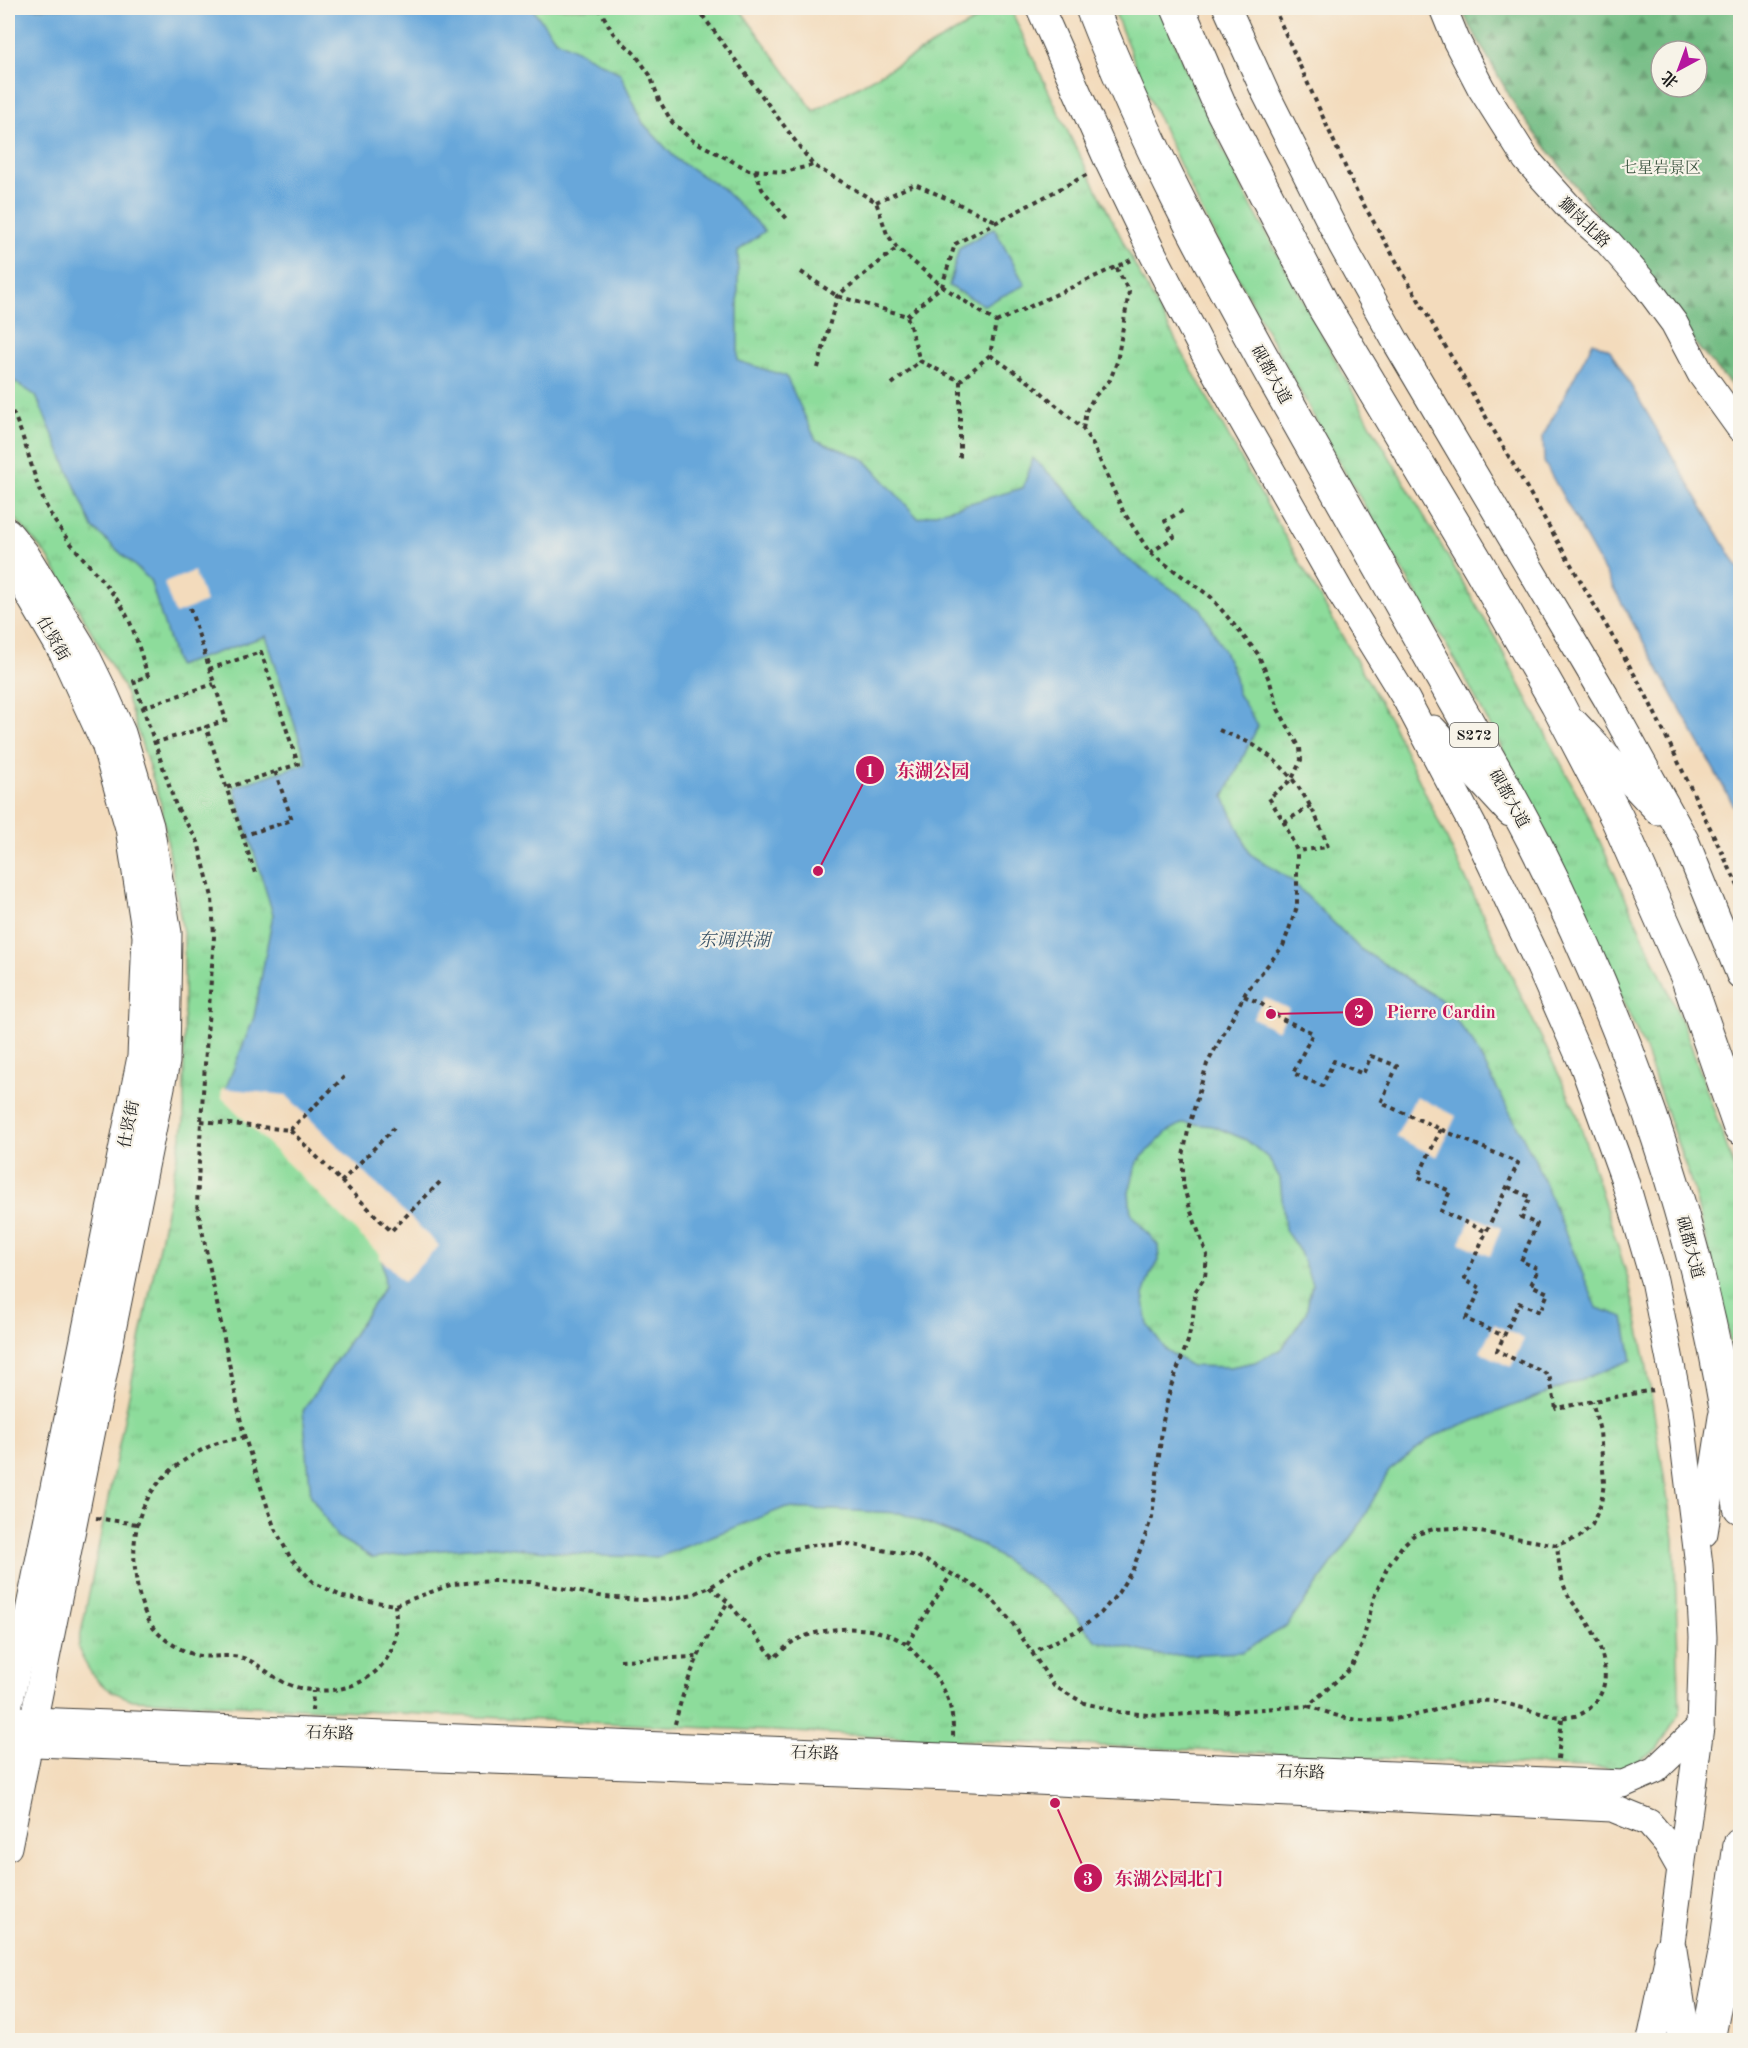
<svg xmlns="http://www.w3.org/2000/svg" width="1748" height="2048" font-family="'Old Standard TT','Noto Serif SC',serif">
<defs>
<pattern id="grass-tufts" width="24" height="20" patternUnits="userSpaceOnUse" patternTransform="scale(1.5)"><rect width="24" height="20" fill="#8ddc9b"/><path d="M3 7l-1-3M5 7V3M7 7l1-3M15 17l-1-3M17 17v-4M19 17l1-3" fill="none" stroke="#79bc85"/></pattern>
<pattern id="forest-firs" width="22" height="20" patternUnits="userSpaceOnUse" patternTransform="scale(1.5)"><rect width="22" height="20" fill="#72bc83"/><path d="M5 1l3.5 6h-7zM16 11l3.5 6h-7z" fill="#5d986a"/></pattern>
</defs>
<rect width="100%" height="100%" fill="#f7f3e8"/>
<filter id="ink" filterUnits="userSpaceOnUse"><feTurbulence type="fractalNoise" baseFrequency=".0167" numOctaves="2"/><feDisplacementMap in="SourceGraphic" scale="12" xChannelSelector="R" yChannelSelector="G"/><feConvolveMatrix kernelMatrix="1 2 1 2 8 2 1 2 1" color-interpolation-filters="sRGB"/></filter>
<filter id="wash" filterUnits="userSpaceOnUse"><feTurbulence type="fractalNoise" baseFrequency=".008" numOctaves="4" result="noise"/><feDisplacementMap in="SourceGraphic" scale="24" xChannelSelector="R" yChannelSelector="G"/><feGaussianBlur stdDeviation="1.35" result="paint"/><feColorMatrix in="noise" values="0 0 0 0 0 0 0 0 0 0 0 0 0 0 0 0 0 1.4 0 .05"/><feComposite in="paint" operator="in"/></filter>
<g filter="url(#wash)">
<rect width="100%" height="100%" fill="#f3dbbc"/>
<g fill="url(#grass-tufts)" stroke="#547c5c" stroke-width="1.5">
<path d="M 8,8 L 739,8 L 814,111 L 998,8 L 1010,8 L 1062,120 L 1141,277 L 1247,470 L 1391,721 L 1576,1111 L 1628,1279 L 1646,1362 L 1674,1539 L 1680,1714 L 1657,1749 L 1626,1769 L 895,1737 L 133,1700 C 101,1689 91,1679 78,1648 L 184,1122 L 184,938 L 161,804 L 123,686 L 48,557 L 8,510 Z"/>
<path d="M 1113,8 L 1161,8 L 1185,68 L 1240,185 L 1372,427 L 1496,639 L 1585,809 L 1684,1026 L 1734,1167 L 1740,1193 L 1740,1399 L 1726,1322 L 1693,1188 L 1644,1047 L 1545,830 L 1457,663 L 1336,457 L 1201,210 L 1147,93 Z"/>
</g>
<path fill="url(#forest-firs)" stroke="#476c50" stroke-width="1.5" fill-rule="evenodd" d="M 1460,8 L 1740,8 L 1740,395 L 1701,351 L 1517,109 ZM 1661,51 L 1697,51 L 1697,87 L 1661,87 Z"/>
<g fill="#67a7da" stroke="#42627b" stroke-width="1.5" fill-rule="evenodd">
<path d="M 8,8 L 532,8 L 555,39 L 620,73 L 643,123 L 677,160 L 722,188 L 765,231 L 738,251 L 738,361 L 786,376 L 816,440 L 864,459 L 918,518 L 1023,488 L 1033,458 L 1061,485 L 1122,555 L 1201,609 L 1225,653 L 1235,677 L 1237,692 L 1258,726 L 1224,797 L 1250,854 L 1291,880 L 1360,949 L 1440,999 L 1472,1041 L 1534,1158 L 1597,1308 L 1624,1317 L 1632,1360 L 1432,1437 L 1389,1471 L 1356,1531 L 1287,1626 L 1242,1652 L 1164,1656 L 1097,1641 L 1061,1600 L 982,1545 L 900,1513 L 784,1508 L 659,1557 L 602,1556 L 493,1546 L 418,1552 L 373,1558 L 337,1537 L 311,1496 L 303,1411 L 385,1286 L 382,1253 L 223,1095 L 254,1017 L 273,914 L 234,787 L 307,763 L 266,636 L 177,666 L 150,580 L 93,528 L 36,396 L 8,377 ZM 1183,1123 L 1213,1126 L 1246,1140 L 1268,1158 L 1280,1178 L 1285,1230 L 1300,1252 L 1312,1284 L 1306,1313 L 1282,1349 L 1255,1362 L 1230,1367 L 1191,1366 L 1166,1350 L 1148,1325 L 1143,1295 L 1150,1275 L 1159,1261 L 1158,1245 L 1131,1214 L 1129,1192 L 1137,1162 L 1167,1132 Z"/>
<path d="M 994,228 L 1025,285 L 984,305 L 949,286 L 959,248 Z"/>
<path d="M 1593,342 L 1610,350 L 1740,571 L 1740,817 L 1544,462 L 1543,436 Z"/>
</g>
<g fill="#f3dbbc">
<path d="M 194,571 L 206,602 L 175,614 L 164,583 Z"/>
<path d="M 1264,997 L 1289,1009 L 1278,1031 L 1253,1018 Z"/>
<path d="M 222,1088 L 286,1095 L 439,1246 L 404,1282 L 380,1258 L 379,1254 L 221,1097 Z"/>
<path d="M 1416,1096 L 1456,1116 L 1437,1157 L 1396,1137 Z"/>
<path d="M 1472,1216 L 1501,1228 L 1490,1256 L 1460,1243 Z"/>
<path d="M 1494,1324 L 1524,1339 L 1511,1367 L 1480,1352 Z"/>
</g>
</g>
<g filter="url(#ink)">
<g fill="none" stroke-linecap="round" stroke-linejoin="round">
<g stroke="#3c3934" stroke-width="29">
<g id="minor">
<path d="M 1040,8 L 1109,163 L 1151,250 L 1206,356 L 1342,595 L 1406,699 L 1475,830 L 1540,967 L 1584,1067 L 1624,1178 L 1654,1280 L 1680,1411 L 1699,1565 L 1703,1637 L 1700,1727 L 1670,1950 L 1651,2040"/>
<path d="M 1227,8 L 1265,92 L 1342,245 L 1396,342 L 1607,699 L 1685,840 L 1740,975"/>
<path d="M 1443,8 L 1456,40 L 1481,88 L 1526,159 L 1570,208 L 1608,242 L 1645,284 L 1674,323 L 1701,374 L 1740,428"/>
<path d="M 8,532 L 25,553 L 81,645 L 104,692 L 122,733 L 150,826 L 168,933 L 166,1062 L 8,1847"/>
<path d="M 1575,723 L 1658,811"/>
<path d="M 1433,729 L 1510,813"/>
<path d="M 1704,1533 L 1722,1417"/>
<path d="M 8,1707 L 21,1651 L 141,1057 L 146,936 L 129,828 L 105,744 L 64,655 L 15,571"/>
<path d="M 8,1720 L 1623,1784 L 1655,1770 L 1700,1727"/>
<path d="M 8,1742 L 951,1777 L 1612,1808 L 1649,1823 L 1667,1844 L 1680,1867"/>
</g>
</g>
<g stroke="#3c3934" stroke-width="35">
<g id="major">
<path d="M 1092,8 C 1145,144 1214,272 1286,400 C 1341,498 1397,597 1452,695 C 1479,743 1508,791 1533,840 C 1639,1049 1714,1273 1740,1507"/>
<path d="M 1178,8 L 1221,108 L 1324,307 L 1479,566 L 1557,703 L 1617,818 L 1688,979 L 1740,1128"/>
<path d="M 1670,1950 L 1684,2040"/>
<path d="M 1708,2040 L 1726,1947 L 1740,1844"/>
</g>
</g>
<g stroke="#3c3934" stroke-width="4" stroke-dasharray="4.5 4.5" stroke-linecap="butt">
<path d="M 599,8 L 613,33 L 635,54 L 650,75 L 659,100 L 672,122 L 692,140 L 749,170 L 785,172 L 813,165"/>
<path d="M 697,8 L 813,165 L 876,202 L 887,234 L 897,248 L 942,286 L 996,322"/>
<path d="M 1274,8 L 1357,193 L 1645,693 L 1740,890"/>
<path d="M 755,170 L 762,189 L 788,220"/>
<path d="M 876,202 L 915,184 L 998,222"/>
<path d="M 801,272 L 837,296 L 907,316 L 920,361 L 960,381 L 990,355 L 996,322"/>
<path d="M 907,316 L 942,286 L 955,244 L 1090,173"/>
<path d="M 996,322 L 1131,260"/>
<path d="M 990,355 L 1032,384 L 1083,429 L 1093,445 L 1123,511 L 1150,553 L 1211,597 L 1258,654 L 1270,682 L 1278,709 L 1300,748 L 1301,760 L 1292,779 L 1269,798 L 1284,822 L 1297,851 L 1297,907 L 1283,946 L 1246,992 L 1207,1064 L 1189,1126 L 1183,1156 L 1183,1184 L 1190,1209 L 1207,1255 L 1205,1277 L 1195,1292 L 1193,1317 L 1188,1341 L 1170,1389 L 1163,1421 L 1152,1517 L 1133,1569 L 1118,1593 L 1101,1613 L 1080,1629 L 1032,1653"/>
<path d="M 818,368 L 837,296 L 897,248"/>
<path d="M 960,381 L 960,458"/>
<path d="M 892,384 L 920,361"/>
<path d="M 8,404 C 28,437 31,480 51,515 C 71,549 101,575 122,607 C 135,628 140,653 148,676 L 134,681 L 176,806 L 198,842 L 212,897 L 214,937 L 201,1121 L 197,1205 L 243,1432 L 274,1527 L 290,1557 L 313,1582 L 343,1597 L 395,1605 L 453,1584 L 492,1581 L 531,1582 L 605,1597 L 640,1600 L 670,1599 L 693,1594 L 710,1587 L 739,1570 L 775,1553 L 813,1545 L 842,1543 L 917,1556 L 973,1585 L 994,1601 L 1013,1624 L 1054,1686 L 1084,1703 L 1119,1712 L 1159,1716 L 1308,1706 L 1351,1668 L 1362,1645 L 1374,1597 L 1387,1568 L 1402,1546 L 1414,1535 L 1434,1529 L 1456,1528 L 1557,1545 L 1579,1537 L 1592,1525 L 1601,1504 L 1604,1483 L 1600,1431 L 1592,1401"/>
<path d="M 1083,429 L 1086,411 L 1094,397 L 1110,380 L 1117,362 L 1129,292 L 1116,267"/>
<path d="M 1150,553 L 1174,537 L 1165,521 L 1184,510"/>
<path d="M 190,608 L 226,720 L 206,727 L 256,876"/>
<path d="M 209,669 L 261,652 L 298,764 L 226,788"/>
<path d="M 143,707 L 214,684"/>
<path d="M 1219,730 C 1232,736 1247,740 1258,748 C 1294,771 1315,809 1328,847 L 1297,851"/>
<path d="M 154,743 L 206,727"/>
<path d="M 1284,822 L 1311,806"/>
<path d="M 242,836 L 292,820 L 275,771"/>
<path d="M 1244,996 L 1260,1003 L 1282,1019 L 1313,1033 L 1293,1073 L 1322,1086 L 1334,1061 L 1363,1074 L 1371,1056 L 1397,1066 L 1381,1103 L 1518,1163 L 1464,1280 L 1481,1288 L 1466,1319 L 1504,1336"/>
<path d="M 201,1121 L 290,1130 L 391,1231 L 443,1179"/>
<path d="M 1441,1129 L 1418,1177 L 1450,1191 L 1441,1211 L 1487,1232"/>
<path d="M 290,1130 L 344,1077"/>
<path d="M 341,1182 L 394,1128"/>
<path d="M 1508,1187 L 1530,1197 L 1521,1217 L 1537,1224 L 1521,1261 L 1538,1269 L 1531,1285 L 1548,1293 L 1540,1312 L 1519,1303 L 1497,1351 L 1549,1375 L 1556,1408 L 1653,1390"/>
<path d="M 245,1437 C 233,1440 220,1441 210,1446 C 152,1473 127,1514 136,1577 C 138,1596 145,1622 160,1635 C 170,1644 187,1654 200,1656 C 216,1658 231,1653 246,1659 C 259,1664 271,1676 285,1683 C 323,1700 377,1689 393,1646 C 398,1633 396,1618 395,1605"/>
<path d="M 96,1518 L 137,1524"/>
<path d="M 710,1587 L 728,1602 L 774,1658 C 781,1652 788,1644 796,1640 C 827,1625 879,1623 907,1645 C 913,1650 918,1657 923,1662 C 945,1685 954,1705 953,1737"/>
<path d="M 907,1644 L 952,1573"/>
<path d="M 620,1660 L 697,1657"/>
<path d="M 1308,1706 C 1322,1710 1337,1717 1352,1719 C 1370,1722 1393,1720 1411,1716 C 1438,1711 1463,1699 1491,1701 C 1517,1703 1553,1722 1575,1716 C 1588,1713 1599,1701 1603,1688 C 1609,1668 1599,1640 1588,1623 C 1582,1614 1575,1606 1569,1597 C 1560,1581 1559,1563 1557,1545"/>
<path d="M 312,1711 L 313,1691"/>
<path d="M 675,1724 C 685,1680 704,1640 728,1602"/>
<path d="M 1558,1759 L 1562,1718"/>
</g>
<use href="#minor" stroke="#fff" stroke-width="27"/>
<use href="#major" stroke="#fff" stroke-width="33"/>
</g>
</g>
<g text-anchor="middle" stroke-width="4.5" stroke-linejoin="round" paint-order="stroke">
<rect fill="#f7f3e8" stroke="#5e5c59" stroke-width="1.5" x="1450" y="723" width="48" height="24" rx="4.5"/>
<g font-size="15" font-weight="bold" fill="#1c1c1c">
<text x="1474" y="740">S272</text>
</g>
<g font-size="16" fill="#3e5642" stroke="#f7f3e8">
<text x="1661" y="173">七星岩景区</text>
</g>
<g font-size="16" fill="#1c1c1c" stroke="#f7f3e8">
<text transform="translate(1585 222) rotate(44)" y="6">獅岗北路</text>
<text transform="translate(1272 374) rotate(61)" y="6">砚都大道</text>
<text transform="translate(54 638) rotate(60)" y="6">仕贤街</text>
<text transform="translate(1510 798) rotate(61)" y="6">砚都大道</text>
<text transform="translate(128 1124) rotate(-79)" y="6">仕贤街</text>
<text transform="translate(1691 1247) rotate(75)" y="6">砚都大道</text>
<text transform="translate(330 1732) rotate(2)" y="6">石东路</text>
<text transform="translate(815 1752) rotate(2)" y="6">石东路</text>
<text transform="translate(1301 1771) rotate(2)" y="6">石东路</text>
</g>
<g font-size="18" font-style="italic" fill="#3a5468" stroke="#f7f3e8">
<text x="734" y="946">东调洪湖</text>
</g>
</g>
<path fill="none" stroke="#c2185b" stroke-width="2" d="M818 871L870 770M1271 1014L1359 1012M1055 1803L1088 1878"/>
<g fill="#c2185b" stroke="#f7f3e8" stroke-width="2">
<circle cx="818" cy="871" r="6"/>
<circle cx="1271" cy="1014" r="6"/>
<circle cx="1055" cy="1803" r="6"/>
<circle cx="870" cy="770" r="15"/>
<circle cx="1359" cy="1012" r="15"/>
<circle cx="1088" cy="1878" r="15"/>
</g>
<g font-size="18" text-anchor="middle" font-weight="bold" fill="#fff">
<text x="870" y="777">1</text>
<text x="1359" y="1018">2</text>
<text x="1088" y="1885">3</text>
</g>
<g font-size="18" text-anchor="middle" font-weight="bold" fill="#c2185b" stroke="#f7f3e8" stroke-width="4.5" stroke-linejoin="round" paint-order="stroke">
<text x="933" y="777">东湖公园</text>
<text x="1441" y="1018">Pierre Cardin</text>
<text x="1169" y="1885">东湖公园北门</text>
</g>
<rect width="1748" height="2048" fill="none" stroke="#f7f3e8" stroke-width="30"/>
<g transform="translate(1679 69) rotate(221)"><circle r="28" fill="#f7f3e8" stroke="#9f9d96" stroke-width="1.5"/>
<path d="M0-4.5L10 22L0 15L-10 22Z" fill="#b5179e"/>
<text y="-9" font-size="16" font-weight="bold" text-anchor="middle" fill="#1c1c1c">北</text>
</g>
</svg>
